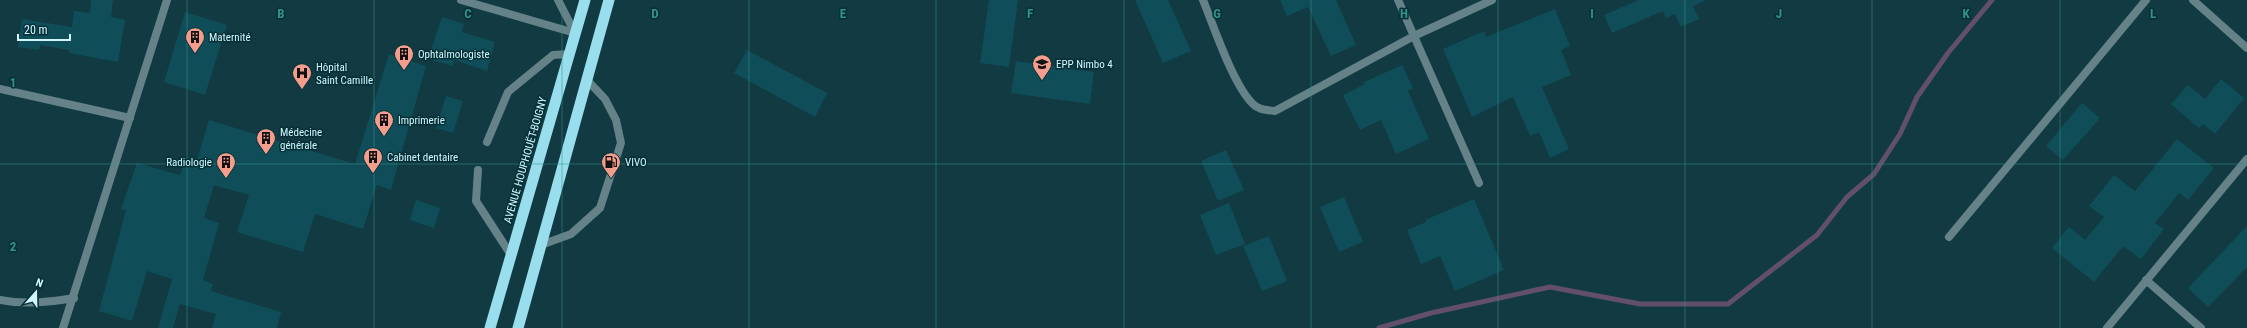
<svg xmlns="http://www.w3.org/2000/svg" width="2247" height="328" font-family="'Roboto Condensed',sans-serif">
<rect width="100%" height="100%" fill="#113a42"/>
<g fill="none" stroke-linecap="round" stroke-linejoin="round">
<path stroke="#624f6d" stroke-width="5" d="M 1379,328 L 1431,313 L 1550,287 L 1640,304 L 1728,304 L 1817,235 L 1847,197 L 1874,174 L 1900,134 L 1917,97 L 1948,53 L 1992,0"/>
</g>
<g fill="#0f4e58">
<path d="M 91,0 L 113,0 L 111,17 L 125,20 L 118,62 L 69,53 L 69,50 L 40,45 L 39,50 L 18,47 L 22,19 L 72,27 L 74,11 L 90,13 Z"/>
<path d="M 989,0 L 1018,0 L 1009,67 L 980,63 Z"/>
<path d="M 1135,0 L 1168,0 L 1191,51 L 1163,63 Z"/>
<path d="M 1280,0 L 1336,0 L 1356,45 L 1331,56 L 1308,7 L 1287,16 Z"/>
<path d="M 1639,0 L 1706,0 L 1693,6 L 1699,19 L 1681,27 L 1675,14 L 1666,18 L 1663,11 L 1612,33 L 1604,15 Z"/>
<path d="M 1555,9 L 1570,46 L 1561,50 L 1571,75 L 1542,87 L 1569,149 L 1550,158 L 1539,132 L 1530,136 L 1513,97 L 1472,117 L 1443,49 L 1484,31 L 1486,37 Z"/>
<path d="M 185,12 L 227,25 L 205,95 L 164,82 Z"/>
<path d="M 442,17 L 464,24 L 462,32 L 495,42 L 487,71 L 454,60 L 453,66 L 428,59 Z"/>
<path d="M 747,50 L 827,93 L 815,117 L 734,73 Z"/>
<path d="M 389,54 L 426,66 L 391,190 L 377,185 L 363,229 L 315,214 L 303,252 L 237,232 L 249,195 L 214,185 L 204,218 L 219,223 L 203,280 L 213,284 L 211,291 L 281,312 L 277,328 L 212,328 L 216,314 L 180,304 L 173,328 L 158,328 L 172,279 L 147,271 L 132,321 L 99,311 L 126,210 L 121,209 L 137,163 L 180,175 L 186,157 L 197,160 L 209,120 L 355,164 Z"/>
<path d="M 1016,61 L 1094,72 L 1090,104 L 1011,93 Z"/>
<path d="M 1402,65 L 1413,88 L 1408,91 L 1429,139 L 1396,154 L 1381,120 L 1360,130 L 1343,95 L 1365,84 L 1364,82 Z"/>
<path d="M 2221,79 L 2244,98 L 2215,134 L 2203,124 L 2199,128 L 2171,104 L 2188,85 L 2205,99 Z"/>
<path d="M 446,96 L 463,101 L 453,133 L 436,128 Z"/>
<path d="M 2082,103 L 2100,118 L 2063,160 L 2046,146 Z"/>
<path d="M 2177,139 L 2214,168 L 2188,200 L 2179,193 L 2155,223 L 2164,229 L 2141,259 L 2123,246 L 2094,282 L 2052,248 L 2069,227 L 2085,240 L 2104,217 L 2089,206 L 2114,175 L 2135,191 Z"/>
<path d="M 1226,150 L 1244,190 L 1218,201 L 1201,161 Z"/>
<path d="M 1344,197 L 1363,242 L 1339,252 L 1320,207 Z"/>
<path d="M 1474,199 L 1504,270 L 1455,291 L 1440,256 L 1421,264 L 1407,230 L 1426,222 L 1425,220 Z"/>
<path d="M 416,200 L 440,208 L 434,228 L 410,220 Z"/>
<path d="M 1229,203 L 1245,244 L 1216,255 L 1200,215 Z"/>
<path d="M 2247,226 L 2247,267 L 2208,307 L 2188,288 Z"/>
<path d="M 1269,236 L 1287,281 L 1262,291 L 1243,246 Z"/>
</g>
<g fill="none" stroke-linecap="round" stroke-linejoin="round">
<g stroke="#648288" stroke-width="8">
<path d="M 558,0 L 575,33"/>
<path d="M 487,142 L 508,92 L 553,55 L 570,54"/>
<path d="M 478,170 L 476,201 L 511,255"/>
<path d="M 541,245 L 571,234 L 600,208 L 621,143 L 616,120 L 605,99 L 587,80"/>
</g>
<g stroke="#648288" stroke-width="8">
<path d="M 461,0 L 575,33"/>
<path d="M 1203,0 C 1214,27 1233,84 1252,103 C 1258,110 1267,110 1275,111 L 1414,36 L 1492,0"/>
<path d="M 1398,0 L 1479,183"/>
<path d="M 2193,0 L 2247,48"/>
<path d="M 0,89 L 130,118"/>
<path d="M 1949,237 L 2146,0"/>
<path d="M 2146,280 L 2201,328"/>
<path d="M 0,300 C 26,305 49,302 74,298"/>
<path d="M 63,328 L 167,0"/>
<path d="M 2107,328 L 2247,159"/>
</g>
<g stroke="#98deec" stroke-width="11">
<path d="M 490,328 L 585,0"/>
<path d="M 518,328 L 609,0"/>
</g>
</g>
<path fill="none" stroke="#36908b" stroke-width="1" stroke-opacity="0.55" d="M 187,0 L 187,328M 374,0 L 374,328M 562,0 L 562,328M 749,0 L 749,328M 936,0 L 936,328M 1124,0 L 1124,328M 1311,0 L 1311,328M 1498,0 L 1498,328M 1685,0 L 1685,328M 1872,0 L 1872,328M 2060,0 L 2060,328M 0,164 L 2247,164"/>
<defs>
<g id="building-pin" transform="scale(1)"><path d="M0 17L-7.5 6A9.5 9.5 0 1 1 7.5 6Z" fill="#f49d8c" stroke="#043037"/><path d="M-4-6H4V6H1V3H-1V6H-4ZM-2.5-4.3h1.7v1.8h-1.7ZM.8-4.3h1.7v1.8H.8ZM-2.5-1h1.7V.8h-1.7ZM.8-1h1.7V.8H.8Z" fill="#111"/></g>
<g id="school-pin" transform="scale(1)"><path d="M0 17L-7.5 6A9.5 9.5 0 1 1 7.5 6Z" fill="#f49d8c" stroke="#043037"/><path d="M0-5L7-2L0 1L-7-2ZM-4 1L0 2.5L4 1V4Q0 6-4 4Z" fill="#111"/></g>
<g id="hospital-pin" transform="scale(1)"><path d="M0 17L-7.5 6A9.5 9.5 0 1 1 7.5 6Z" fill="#f49d8c" stroke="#043037"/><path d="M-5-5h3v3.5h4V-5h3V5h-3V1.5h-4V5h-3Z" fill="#111"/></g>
<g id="fuel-pin" transform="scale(1)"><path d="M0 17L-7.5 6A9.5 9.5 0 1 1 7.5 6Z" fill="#f49d8c" stroke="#043037"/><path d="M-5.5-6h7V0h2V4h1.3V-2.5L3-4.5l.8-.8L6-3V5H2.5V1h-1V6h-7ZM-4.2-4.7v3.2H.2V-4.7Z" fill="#111"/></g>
</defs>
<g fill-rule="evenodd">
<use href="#building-pin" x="195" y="37"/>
<use href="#building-pin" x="404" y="54"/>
<use href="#school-pin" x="1042" y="64"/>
<use href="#hospital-pin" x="302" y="73"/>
<use href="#building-pin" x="384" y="120"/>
<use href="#building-pin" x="266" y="138"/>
<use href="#building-pin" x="373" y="157"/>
<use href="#building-pin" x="226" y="162"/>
<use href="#fuel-pin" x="611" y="162"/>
</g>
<g text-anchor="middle" stroke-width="3" stroke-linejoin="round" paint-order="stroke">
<g font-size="11" fill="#d3f7ff" stroke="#043037" text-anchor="start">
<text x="209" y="41">Maternité</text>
<text x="418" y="58">Ophtalmologiste</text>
<text x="1056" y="68">EPP Nimbo 4</text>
<text x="316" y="71">Hôpital<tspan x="316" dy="13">Saint Camille</tspan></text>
<text x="398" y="124">Imprimerie</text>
<text x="280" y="136">Médecine<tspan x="280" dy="13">générale</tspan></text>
<text x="387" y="161">Cabinet dentaire</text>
<text x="212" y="166" text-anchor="end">Radiologie</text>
<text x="625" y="166">VIVO</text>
</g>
<g font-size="11" fill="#d3f7ff" stroke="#043037">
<text transform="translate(525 160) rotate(-74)" y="4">AVENUE HOUPHOUËT-BOIGNY</text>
</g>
</g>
<g font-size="13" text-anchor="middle" font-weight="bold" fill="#36908b" stroke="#043037" stroke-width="3" stroke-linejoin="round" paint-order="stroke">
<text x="281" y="18">B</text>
<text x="468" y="18">C</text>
<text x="655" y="18">D</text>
<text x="843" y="18">E</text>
<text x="1030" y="18">F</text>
<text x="1217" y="18">G</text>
<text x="1404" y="18">H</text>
<text x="1592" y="18">I</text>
<text x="1779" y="18">J</text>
<text x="1966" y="18">K</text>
<text x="2153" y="18">L</text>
<text x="13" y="87">1</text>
<text x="13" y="251">2</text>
</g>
<g transform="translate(36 292) rotate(20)" stroke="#043037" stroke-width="3" paint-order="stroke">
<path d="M0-3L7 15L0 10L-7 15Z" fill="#d3f7ff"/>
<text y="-6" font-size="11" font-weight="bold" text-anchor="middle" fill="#d3f7ff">N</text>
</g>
<path d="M18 34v6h52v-6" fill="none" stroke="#d3f7ff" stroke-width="2"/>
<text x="24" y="34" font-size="12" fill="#d3f7ff" stroke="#043037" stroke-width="3" paint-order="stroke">20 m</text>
</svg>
